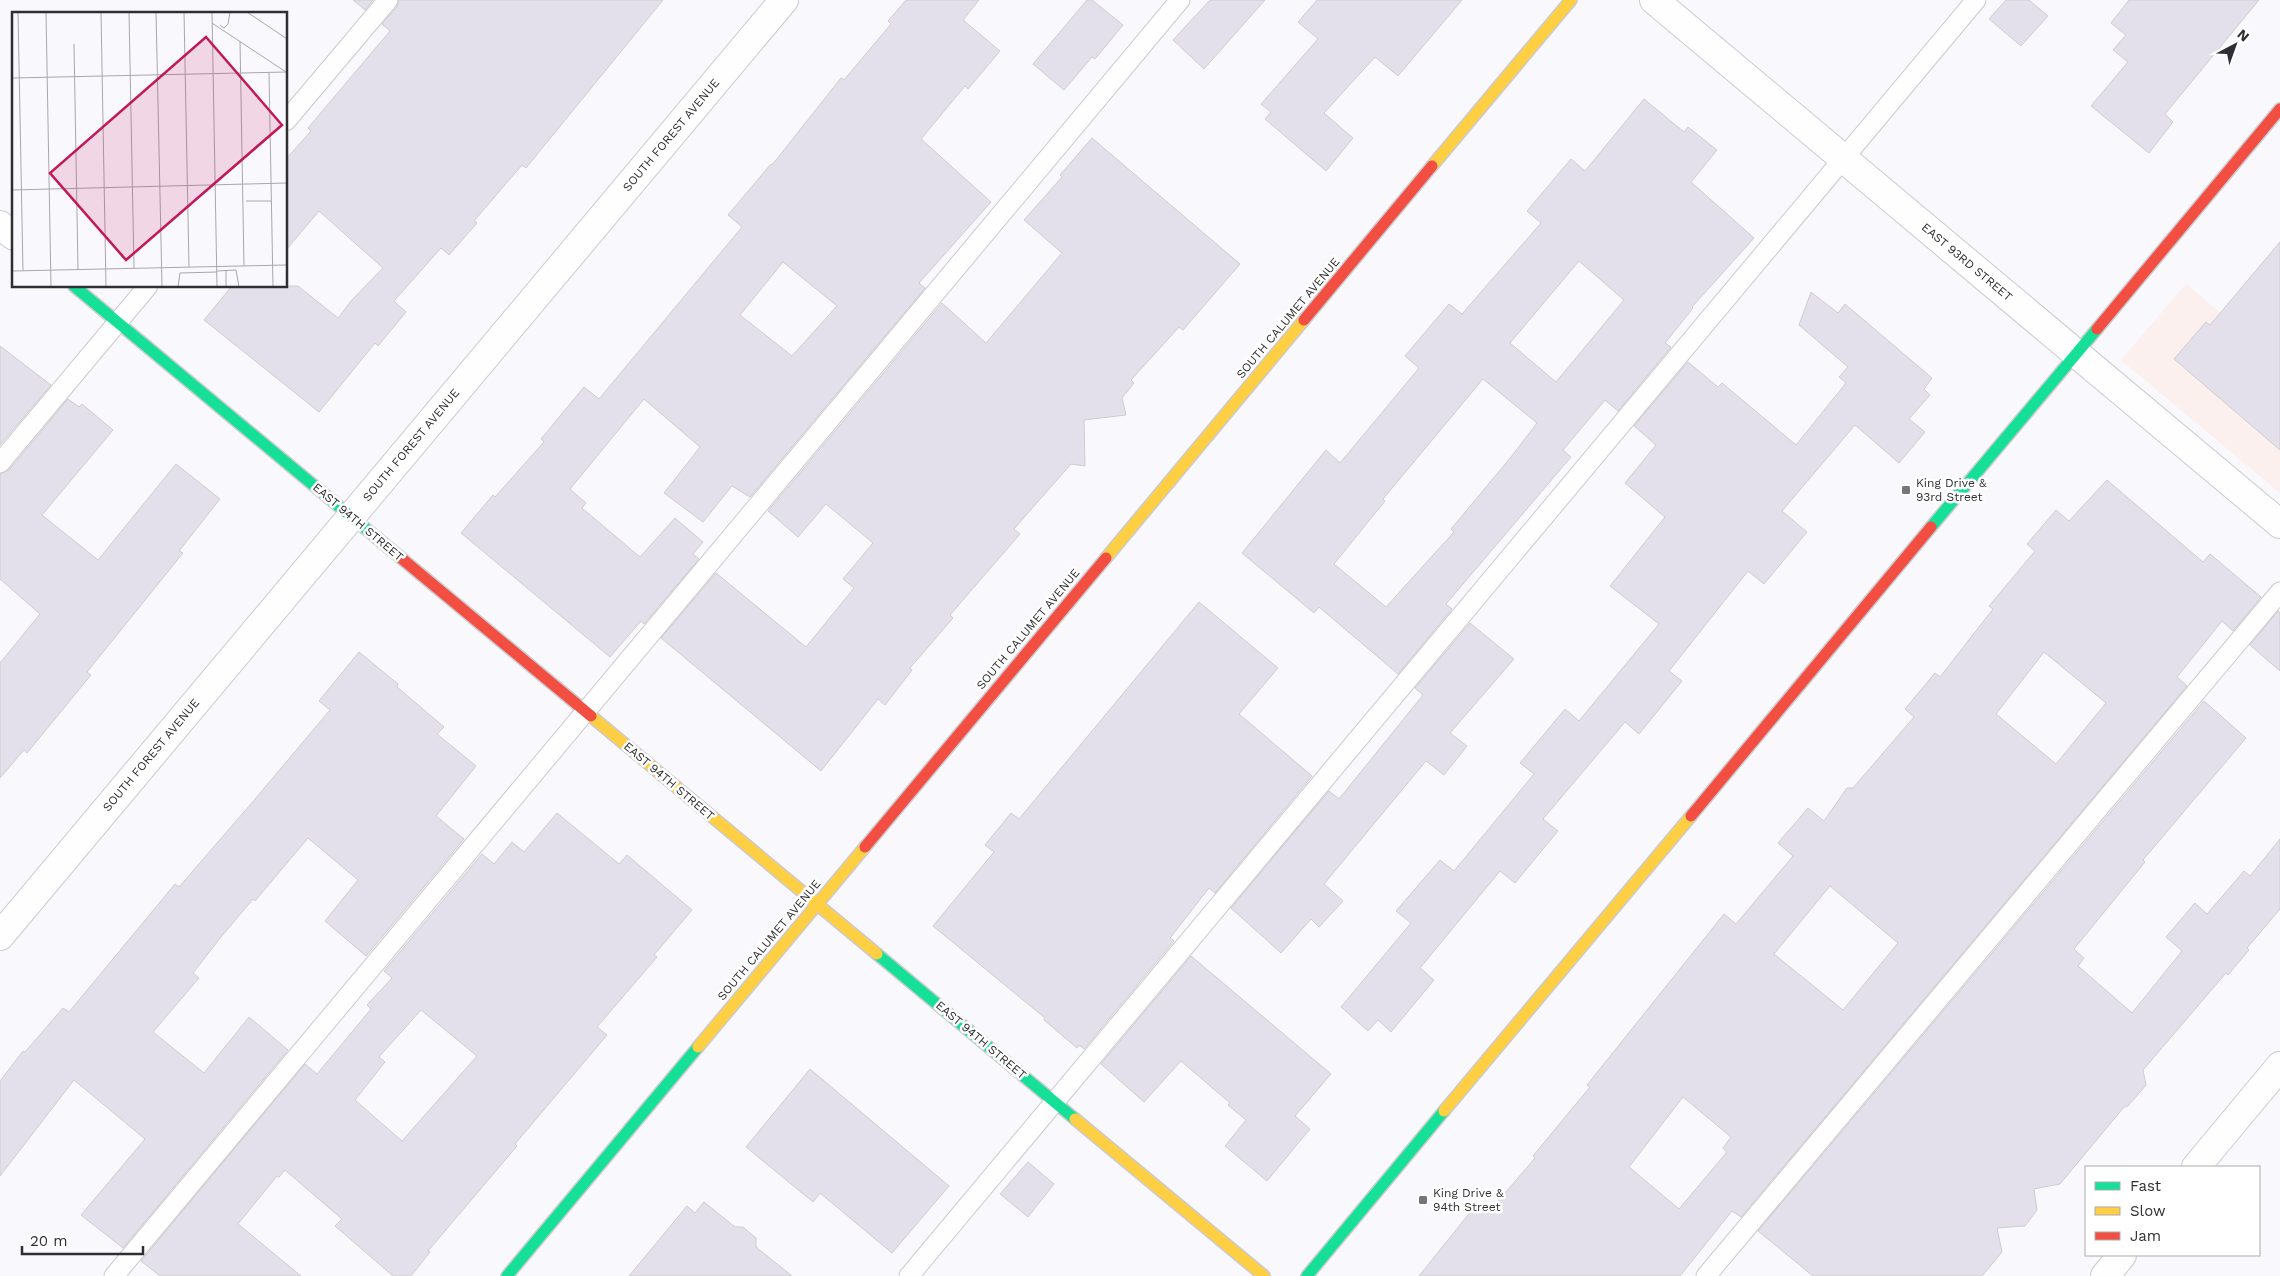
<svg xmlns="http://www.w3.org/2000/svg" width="2280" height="1276" font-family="'Work Sans',sans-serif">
<rect width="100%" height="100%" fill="#f9f8fd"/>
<path fill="#fbf0ed" d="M 2186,284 L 2280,363 L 2280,493 L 2121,360 Z"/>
<g fill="#e3e0eb" stroke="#cecdd0" fill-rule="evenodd">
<path d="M 353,0 L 373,0 L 365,10 Z"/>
<path d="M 399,0 L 663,0 L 526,168 L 522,165 L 474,221 L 477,223 L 449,255 L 441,248 L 394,301 L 406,312 L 378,346 L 375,343 L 319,412 L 204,320 L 232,286 L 298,286 L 338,318 L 351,301 L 383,268 L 319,211 L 286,250 L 286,159 L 311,131 L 308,128 L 390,31 L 382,24 L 397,7 Z"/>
<path d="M 906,0 L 979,0 L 963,20 L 1000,51 L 968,89 L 965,86 L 921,139 L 991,202 L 919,283 L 925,288 L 750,497 L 732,486 L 703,522 L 664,493 L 700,447 L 644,399 L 570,489 L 586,503 L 582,508 L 640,557 L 675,518 L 703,542 L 693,554 L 699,559 L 644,624 L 641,621 L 610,657 L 461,533 L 493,495 L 495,497 L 544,442 L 541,439 L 584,387 L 599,399 L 742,227 L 728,215 L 771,164 L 772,165 L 841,78 L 844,80 L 891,24 L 888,21 ZM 783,262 L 837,306 L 792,356 L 740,315 Z"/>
<path d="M 1087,0 L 1092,0 L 1123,25 L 1095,59 L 1092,57 L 1064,90 L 1033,64 Z"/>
<path d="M 1210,0 L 1265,0 L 1204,69 L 1173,40 Z"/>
<path d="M 1317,0 L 1462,0 L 1398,76 L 1375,57 L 1324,113 L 1353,138 L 1326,171 L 1265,119 L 1271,112 L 1261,104 L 1318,39 L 1298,22 Z"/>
<path d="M 2006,0 L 2029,0 L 2048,16 L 2021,46 L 1989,19 Z"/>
<path d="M 2129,0 L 2259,0 L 2165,114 L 2173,122 L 2149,153 L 2091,106 L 2128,62 L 2113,50 L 2126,35 L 2111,23 Z"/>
<path d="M 1644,99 L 1684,132 L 1688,127 L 1717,150 L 1691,182 L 1754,238 L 1692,307 L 1693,308 L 1665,343 L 1671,347 L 1618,411 L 1605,400 L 1563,450 L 1571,457 L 1446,604 L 1452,609 L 1398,674 L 1319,607 L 1314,613 L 1242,553 L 1326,450 L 1340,463 L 1380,415 L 1419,368 L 1405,356 L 1449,304 L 1462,314 L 1541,223 L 1527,211 L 1571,159 L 1585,171 ZM 1579,261 L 1624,300 L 1556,382 L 1510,343 ZM 1483,379 L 1537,423 L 1511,457 L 1451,529 L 1454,532 L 1386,607 L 1334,564 L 1385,501 L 1383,499 Z"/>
<path d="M 1092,138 L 1240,264 L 1183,330 L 1179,327 L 1131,380 L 1134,383 L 1122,398 L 1126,415 L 1084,420 L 1085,466 L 1071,464 L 1014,529 L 1020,534 L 950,615 L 953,618 L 910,668 L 912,670 L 885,705 L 878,699 L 821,771 L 661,638 L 716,573 L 806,647 L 854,588 L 843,579 L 873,543 L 826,504 L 798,537 L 768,511 L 942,303 L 986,343 L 1062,253 L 1024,220 L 1062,177 L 1060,175 Z"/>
<path d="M 2280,242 L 2280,450 L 2174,359 L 2206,322 L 2210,325 Z"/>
<path d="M 1811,292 L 1838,313 L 1845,304 L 1932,378 L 1924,389 L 1930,395 L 1909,419 L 1925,432 L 1899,463 L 1855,425 L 1782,511 L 1807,532 L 1764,584 L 1748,571 L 1669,671 L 1682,681 L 1639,734 L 1625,722 L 1543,819 L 1558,831 L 1515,883 L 1500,871 L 1420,968 L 1434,980 L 1391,1032 L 1378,1020 L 1368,1031 L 1341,1007 L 1411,923 L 1396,911 L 1440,860 L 1454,871 L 1534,774 L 1520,763 L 1565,709 L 1579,721 L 1659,624 L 1610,586 L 1665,517 L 1625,483 L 1656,445 L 1634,426 L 1688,362 L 1718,387 L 1722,383 L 1796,445 L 1846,383 L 1839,377 L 1848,367 L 1799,325 Z"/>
<path d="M 0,346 L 51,385 L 0,445 Z"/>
<path d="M 68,399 L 79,407 L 82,404 L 113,430 L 42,515 L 98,560 L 176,464 L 220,499 L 179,551 L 183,553 L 87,672 L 91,675 L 27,753 L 24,750 L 0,778 L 0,663 L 40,614 L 0,579 L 0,474 L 9,470 Z"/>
<path d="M 2107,480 L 2203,562 L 2210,554 L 2261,597 L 2233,631 L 2222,621 L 2177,677 L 2187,686 L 1741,1217 L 1732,1211 L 1680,1276 L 1419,1276 L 1476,1205 L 1487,1214 L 1535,1158 L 1533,1156 L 1590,1087 L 1587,1085 L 1724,914 L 1736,924 L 1793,856 L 1778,843 L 1808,808 L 1824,821 L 1847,788 L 1853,788 L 1914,717 L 1905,709 L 1935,673 L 1940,677 L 1993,609 L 1989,606 L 2035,551 L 2027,544 L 2056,510 L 2069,521 ZM 2044,652 L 2106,703 L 2056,764 L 1996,714 ZM 1830,886 L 1898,943 L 1843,1010 L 1774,954 ZM 1683,1097 L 1731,1137 L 1723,1148 L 1727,1152 L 1679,1209 L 1629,1167 Z"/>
<path d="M 1199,602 L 1278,668 L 1239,714 L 1312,776 L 1215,893 L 1209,888 L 1170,938 L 1174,941 L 1084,1049 L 1079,1045 L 1077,1048 L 1044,1020 L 1045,1018 L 933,926 L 994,852 L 985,845 L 1011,813 L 1019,819 Z"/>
<path d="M 2278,611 L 2280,613 L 2280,671 L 2250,645 Z"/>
<path d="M 1470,623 L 1514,659 L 1450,733 L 1467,746 L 1444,775 L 1426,761 L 1324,884 L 1343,901 L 1319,927 L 1311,919 L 1281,953 L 1231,908 L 1329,791 L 1339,799 L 1423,695 L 1415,688 Z"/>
<path d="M 359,652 L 398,684 L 397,687 L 444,727 L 437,734 L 476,766 L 436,816 L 464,839 L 366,956 L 325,921 L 358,880 L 308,838 L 255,901 L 253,899 L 221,937 L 193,973 L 199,978 L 153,1032 L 204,1073 L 249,1017 L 288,1050 L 123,1248 L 81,1215 L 145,1139 L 74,1080 L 0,1176 L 0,1081 L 23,1051 L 25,1052 L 63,1008 L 69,1012 L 175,884 L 179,887 L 250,805 L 330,710 L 319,701 Z"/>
<path d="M 2204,701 L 2246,738 L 2143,860 L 2145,862 L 2074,949 L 2084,958 L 2078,966 L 2132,1013 L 2182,951 L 2166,937 L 2195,903 L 2207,914 L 2244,871 L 2250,876 L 2280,839 L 2280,909 L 2247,948 L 2249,950 L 2228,975 L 2226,973 L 2143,1070 L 2146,1085 L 2128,1106 L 2124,1107 L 2060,1184 L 2034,1189 L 2037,1210 L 2025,1226 L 1997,1228 L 2002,1252 L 1982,1276 L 1813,1276 L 1758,1231 Z"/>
<path d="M 557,813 L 619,864 L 627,855 L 692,910 L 654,955 L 657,957 L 597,1027 L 607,1035 L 515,1144 L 517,1146 L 428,1251 L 430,1252 L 411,1276 L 393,1276 L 335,1226 L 342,1219 L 285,1170 L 279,1177 L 277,1176 L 238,1224 L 301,1276 L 160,1276 L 141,1261 L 305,1064 L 317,1074 L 342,1044 L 371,1009 L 367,1005 L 392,978 L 384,971 L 482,854 L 494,864 L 512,842 L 524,852 ZM 421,1010 L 477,1056 L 402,1141 L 355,1100 L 385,1062 L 379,1057 Z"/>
<path d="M 1191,956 L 1331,1074 L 1295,1116 L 1310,1129 L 1267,1181 L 1225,1146 L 1246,1120 L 1228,1105 L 1230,1103 L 1181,1061 L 1144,1102 L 1101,1064 Z"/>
<path d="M 810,1069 L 949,1186 L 892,1253 L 820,1193 L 813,1202 L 746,1147 Z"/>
<path d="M 1028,1162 L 1054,1184 L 1028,1217 L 1000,1194 Z"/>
<path d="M 704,1202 L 735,1227 L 743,1227 L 756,1238 L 756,1247 L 792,1276 L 629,1276 L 687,1206 L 695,1213 Z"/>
</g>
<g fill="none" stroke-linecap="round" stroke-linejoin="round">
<g stroke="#cbcace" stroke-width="21">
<g id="lane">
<path d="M 286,121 L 388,0"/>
<path d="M 0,463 L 148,286"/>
<path d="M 114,1276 L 1180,0"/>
<path d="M 909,1276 L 1976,0"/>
<path d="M 1706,1276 L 2280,592"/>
</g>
</g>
<g stroke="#cbcace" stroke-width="30">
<g id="street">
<path d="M 1654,0 L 2280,524"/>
<path d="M 0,225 L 14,236"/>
<path d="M 0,936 L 784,0"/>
<path d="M 2196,1167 L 2280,1066"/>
<path d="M 2105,1276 L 2122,1255"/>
</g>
</g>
<g stroke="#cbcace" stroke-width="14">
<g id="fast">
<path d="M 74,286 L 377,538"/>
<path d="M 1931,527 L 2097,329"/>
<path d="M 877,954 L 1075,1119"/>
<path d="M 507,1276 L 698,1047"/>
<path d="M 1307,1276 L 1444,1111"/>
</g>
</g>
<g stroke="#cbcace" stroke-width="14">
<g id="slow">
<path d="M 1432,166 L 1571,0"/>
<path d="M 1106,558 L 1304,320"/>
<path d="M 591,716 L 877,954"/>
<path d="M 698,1047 L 865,847"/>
<path d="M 1444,1111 L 1691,816"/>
<path d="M 1075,1119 L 1264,1276"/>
</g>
</g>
<g stroke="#cbcace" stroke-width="14">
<g id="jam">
<path d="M 1304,320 L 1432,166"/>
<path d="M 2097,329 L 2280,109"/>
<path d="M 377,538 L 591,716"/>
<path d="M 1691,816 L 1931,527"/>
<path d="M 865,847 L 1106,558"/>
</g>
</g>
<use href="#lane" stroke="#fefeff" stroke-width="19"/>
<use href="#street" stroke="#fefeff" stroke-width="28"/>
<use href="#fast" stroke="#16e098" stroke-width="11"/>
<use href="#slow" stroke="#ffcf43" stroke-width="11"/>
<use href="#jam" stroke="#f24e42" stroke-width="11"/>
</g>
<g fill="#767578" stroke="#fff" stroke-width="2">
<rect x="1901" y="485" width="10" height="10" rx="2.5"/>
<rect x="1418" y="1195" width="10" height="10" rx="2.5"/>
</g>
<g text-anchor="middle" stroke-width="5" stroke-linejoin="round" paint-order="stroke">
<g font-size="12" fill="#2f2e31" stroke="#fff">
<text transform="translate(671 135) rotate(-50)" y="4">SOUTH FOREST AVENUE</text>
<text transform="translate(1967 262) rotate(40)" y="4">EAST 93RD STREET</text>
<text transform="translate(1288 318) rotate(-50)" y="4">SOUTH CALUMET AVENUE</text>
<text transform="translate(411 445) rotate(-50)" y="4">SOUTH FOREST AVENUE</text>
<text transform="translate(358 522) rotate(40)" y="4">EAST 94TH STREET</text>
<text transform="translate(1028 629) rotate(-50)" y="4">SOUTH CALUMET AVENUE</text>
<text transform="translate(151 755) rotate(-50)" y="4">SOUTH FOREST AVENUE</text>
<text transform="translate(669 781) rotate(40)" y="4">EAST 94TH STREET</text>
<text transform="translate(769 940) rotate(-50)" y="4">SOUTH CALUMET AVENUE</text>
<text transform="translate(981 1040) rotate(40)" y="4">EAST 94TH STREET</text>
</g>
<g font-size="12" fill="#2f2e31" stroke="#fff" text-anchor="start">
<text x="1916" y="487">King Drive &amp;<tspan x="1916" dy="14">93rd Street</tspan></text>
<text x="1433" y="1197">King Drive &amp;<tspan x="1433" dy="14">94th Street</tspan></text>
</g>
</g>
<g transform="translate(12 12)">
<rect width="275" height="275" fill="#f9f8fd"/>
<path fill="none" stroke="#a8a7ab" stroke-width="1" d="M 6,0 L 11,259M 34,0 L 39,275M 89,0 L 94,275M 117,0 L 122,256M 144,0 L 150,275M 172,0 L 177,255M 200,0 L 205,275M 235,0 L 275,27M 200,11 L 274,60M 208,13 L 212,16 L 216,12 L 218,0M 228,29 L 232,254M 62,32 L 66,258M 257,61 L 261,275M 0,66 L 275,60M 0,178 L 275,171M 234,189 L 259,189M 214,258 L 214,275M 0,259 L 275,253M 205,259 L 224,258 L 227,275M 166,275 L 168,261 L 205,260"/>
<path fill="#c2185b" fill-opacity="0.15" stroke="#c2185b" stroke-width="2.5" d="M 194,25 L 270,113 L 114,248 L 38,161 Z"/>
<rect width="275" height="275" fill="none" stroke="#2f2e31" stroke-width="2.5"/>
</g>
<rect x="2085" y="1166" width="175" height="90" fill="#ffffff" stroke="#acabad"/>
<rect x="2095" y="1182" width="25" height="8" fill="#16e098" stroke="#acabad"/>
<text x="2130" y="1191" font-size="15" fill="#2f2e31">Fast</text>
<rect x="2095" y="1207" width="25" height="8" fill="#ffcf43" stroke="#acabad"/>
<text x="2130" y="1216" font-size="15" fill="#2f2e31">Slow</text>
<rect x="2095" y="1232" width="25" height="8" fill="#f24e42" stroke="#acabad"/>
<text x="2130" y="1241" font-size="15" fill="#2f2e31">Jam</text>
<g transform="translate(2235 45) rotate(41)" stroke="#ffffff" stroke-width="4" paint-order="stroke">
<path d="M0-4L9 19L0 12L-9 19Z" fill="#2f2e31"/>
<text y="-8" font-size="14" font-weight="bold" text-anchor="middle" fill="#2f2e31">N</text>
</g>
<path d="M22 1246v8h121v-8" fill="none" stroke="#2f2e31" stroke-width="2.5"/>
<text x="30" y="1246" font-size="15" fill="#2f2e31" stroke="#ffffff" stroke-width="4" paint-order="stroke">20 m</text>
</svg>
